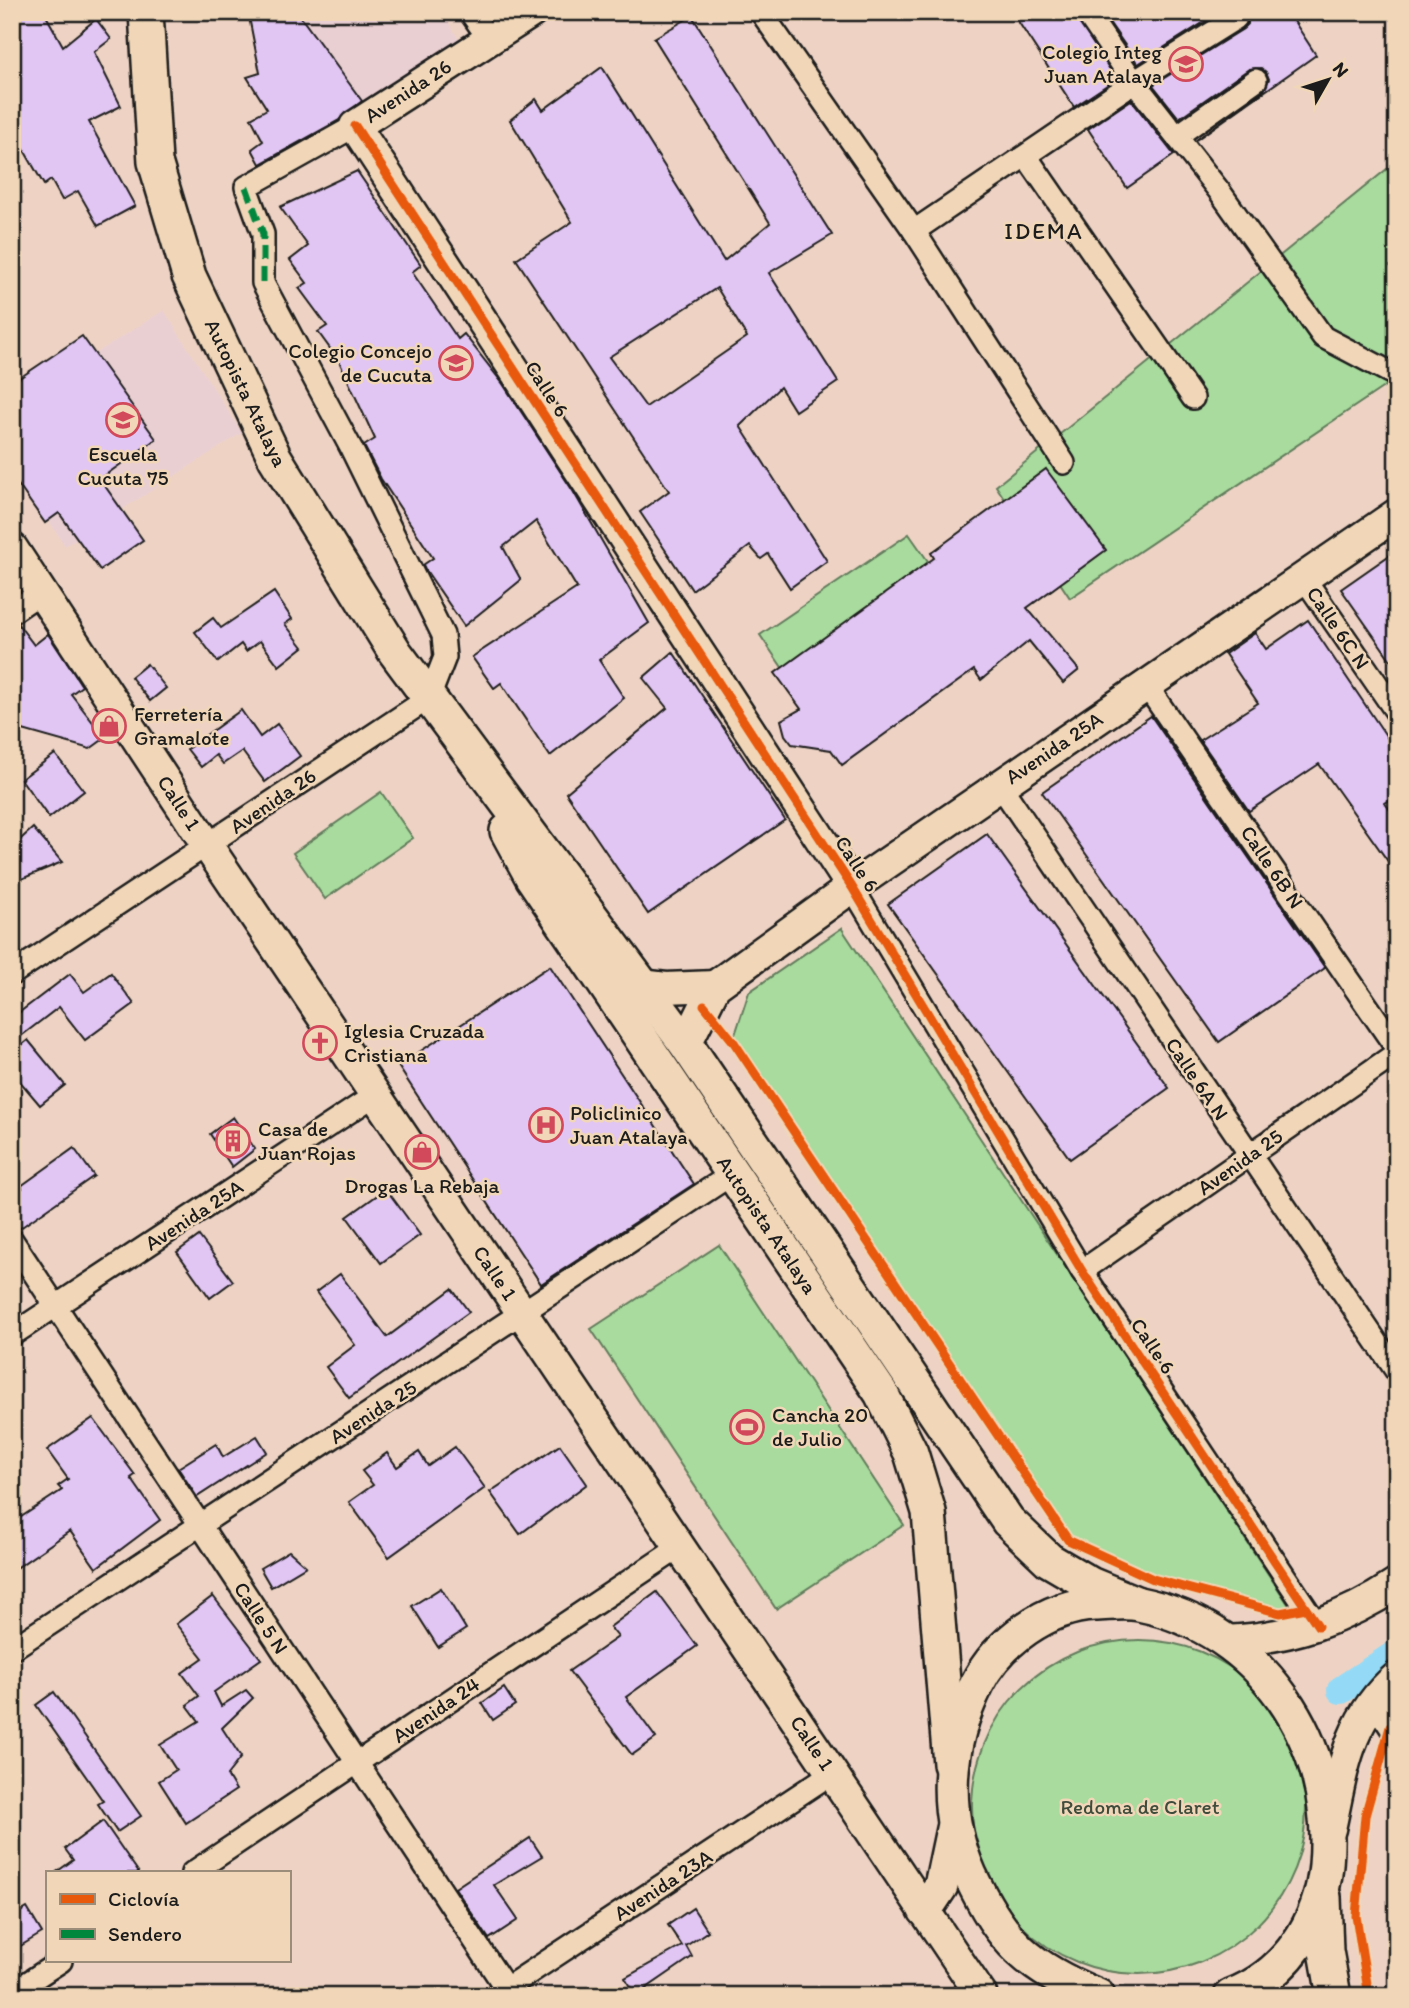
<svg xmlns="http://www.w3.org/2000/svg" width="1409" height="2008" font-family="Itim,sans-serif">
<rect width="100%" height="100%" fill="#eed3c4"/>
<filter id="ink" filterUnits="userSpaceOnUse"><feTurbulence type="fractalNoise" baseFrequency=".0143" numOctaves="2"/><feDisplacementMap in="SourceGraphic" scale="14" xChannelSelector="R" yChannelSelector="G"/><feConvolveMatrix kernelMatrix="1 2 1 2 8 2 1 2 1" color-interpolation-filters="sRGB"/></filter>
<g filter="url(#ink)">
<g fill="#eacfd2">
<path d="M 297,12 L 442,12 L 463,46 L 369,110 Z"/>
<path d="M 164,310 L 242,433 L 65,546 L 12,463 L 12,406 Z"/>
</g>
<g fill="#a8db9d" stroke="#627c5c" stroke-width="2">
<path d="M 1387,169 L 1397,182 L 1397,261 L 1390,266 L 1397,274 L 1397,378 L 1070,598 L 996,486 Z"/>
<path d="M 909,534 L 986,644 L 837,748 L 760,635 Z"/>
<path d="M 381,792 L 413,838 L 325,899 L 293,853 Z"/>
<path d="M 842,928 L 842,929 L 1292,1610 L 1226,1599 L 1153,1579 L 1068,1540 L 733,1041 L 749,992 Z"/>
<path d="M 719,1245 L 904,1525 L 776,1609 L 591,1329 Z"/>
<circle cx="1139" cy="1807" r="167"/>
</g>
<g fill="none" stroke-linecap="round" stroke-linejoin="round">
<path stroke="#94daf6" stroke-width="28" d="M 1341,1690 L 1397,1653"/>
</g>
<g fill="#e1c5f3" stroke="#1c1c1c" stroke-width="2" fill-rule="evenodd">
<path d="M 24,12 L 44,12 L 63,46 L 96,19 L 111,39 L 94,52 L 121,106 L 89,122 L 135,206 L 98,226 L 78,191 L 62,200 L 51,180 L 44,185 L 12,129 L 12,118 L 20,114 L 12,100 L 12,19 Z"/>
<path d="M 248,12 L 297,12 L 362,101 L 339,120 L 260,164 L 252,149 L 263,141 L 251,118 L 267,109 L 247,77 L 260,73 Z"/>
<path d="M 1012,12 L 1073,12 L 1116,79 L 1074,107 Z"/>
<path d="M 1102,12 L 1220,12 L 1138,64 Z"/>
<path d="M 1248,12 L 1288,12 L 1316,55 L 1196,140 L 1264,90 L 1269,79 L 1266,72 L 1261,68 L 1249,69 L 1179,118 L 1153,85 L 1243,29 L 1248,24 Z"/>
<path d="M 692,16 L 832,235 L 769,273 L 838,382 L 795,411 L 780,387 L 740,426 L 827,561 L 790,588 L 768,554 L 761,559 L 750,546 L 692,590 L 640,512 L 669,491 L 516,259 L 572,222 L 510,120 L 536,99 L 543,110 L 602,67 L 724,261 L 770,223 L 654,38 ZM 717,288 L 747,337 L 646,407 L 609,357 Z"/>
<path d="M 1131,100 L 1174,155 L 1127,188 L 1088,129 Z"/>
<path d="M 357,171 L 421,265 L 412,272 L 458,339 L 464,334 L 503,384 L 573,491 L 649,623 L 599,660 L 624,698 L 550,756 L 501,683 L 494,688 L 472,657 L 577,588 L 536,521 L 503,547 L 521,580 L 464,626 L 425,569 L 423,565 L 433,558 L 381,479 L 364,446 L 375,439 L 339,361 L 318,332 L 327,326 L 299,288 L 307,283 L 290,260 L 308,246 L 280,207 Z"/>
<path d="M 82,336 L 156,439 L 100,479 L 143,540 L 100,570 L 59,513 L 45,523 L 12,476 L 12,383 Z"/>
<path d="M 1046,469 L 1106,550 L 1027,608 L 1079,670 L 1063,683 L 1029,641 L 981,680 L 974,670 L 842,765 L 831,750 L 792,744 L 785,735 L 781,720 L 801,709 L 775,673 L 934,558 L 931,553 Z"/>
<path d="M 1397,550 L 1397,669 L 1341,589 Z"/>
<path d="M 274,592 L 292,619 L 285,624 L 303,647 L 279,666 L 260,641 L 246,651 L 241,644 L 218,662 L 195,632 L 213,618 L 221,628 Z"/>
<path d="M 1308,620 L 1397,752 L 1397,796 L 1385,803 L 1397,820 L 1397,874 L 1319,764 L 1249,811 L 1200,740 L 1258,703 L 1225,654 L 1255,633 L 1266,649 Z"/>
<path d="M 18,624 L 34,645 L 48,634 L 82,686 L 71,694 L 105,738 L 90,749 L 12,727 L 12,625 Z"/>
<path d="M 673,652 L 785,820 L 648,914 L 566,793 L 667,708 L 643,678 Z"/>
<path d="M 147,664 L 166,688 L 150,701 L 131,677 Z"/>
<path d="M 241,710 L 260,737 L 277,724 L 300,756 L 265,782 L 242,751 L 223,764 L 216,755 L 201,767 L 187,749 Z"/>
<path d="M 1151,716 L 1325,968 L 1219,1042 L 1042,792 Z"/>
<path d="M 55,754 L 84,791 L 49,818 L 21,779 Z"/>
<path d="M 33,828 L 62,862 L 12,883 L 12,847 Z"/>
<path d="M 987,834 L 1169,1088 L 1070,1159 L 888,904 Z"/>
<path d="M 550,966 L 694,1184 L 541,1284 L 398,1066 Z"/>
<path d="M 111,973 L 134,1004 L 85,1040 L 59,1007 L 12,1043 L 12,1018 L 70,974 L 84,992 Z"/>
<path d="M 28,1040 L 65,1085 L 40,1105 L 12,1072 L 12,1053 Z"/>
<path d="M 233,1117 L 255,1149 L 232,1167 L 210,1134 Z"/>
<path d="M 74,1148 L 94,1176 L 19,1229 L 12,1227 L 12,1196 L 22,1188 L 21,1186 Z"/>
<path d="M 386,1189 L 420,1235 L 381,1263 L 347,1217 Z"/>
<path d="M 199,1236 L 233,1281 L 210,1298 L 177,1252 Z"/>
<path d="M 340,1274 L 387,1337 L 452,1289 L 469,1312 L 349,1398 L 326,1367 L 355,1345 L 316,1292 Z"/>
<path d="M 93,1418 L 135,1475 L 131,1478 L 160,1520 L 96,1568 L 70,1531 L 12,1571 L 12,1523 L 62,1490 L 58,1486 L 68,1479 L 47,1450 Z"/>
<path d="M 257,1436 L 267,1452 L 197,1497 L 178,1468 L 216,1444 L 223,1457 Z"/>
<path d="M 560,1445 L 587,1484 L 520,1534 L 490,1492 Z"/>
<path d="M 455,1447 L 485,1488 L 389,1557 L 349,1502 L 373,1485 L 362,1471 L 387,1453 L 397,1467 L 419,1452 L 428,1466 Z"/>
<path d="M 289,1551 L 306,1566 L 271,1587 L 260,1568 Z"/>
<path d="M 441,1588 L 466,1629 L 438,1647 L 412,1606 Z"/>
<path d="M 657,1592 L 697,1646 L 626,1697 L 656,1738 L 632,1755 L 569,1671 L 618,1637 L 610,1627 Z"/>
<path d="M 213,1596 L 261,1659 L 214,1692 L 221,1706 L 246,1690 L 253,1698 L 222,1728 L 241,1757 L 227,1775 L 236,1790 L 186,1823 L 159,1781 L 176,1770 L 160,1745 L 199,1721 L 187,1705 L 199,1696 L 182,1673 L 203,1658 L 176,1624 Z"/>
<path d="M 504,1688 L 515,1705 L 493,1720 L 482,1703 Z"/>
<path d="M 54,1692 L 141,1816 L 117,1832 L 98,1804 L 103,1801 L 36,1705 Z"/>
<path d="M 103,1821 L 139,1873 L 55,1873 L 73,1860 L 65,1849 Z"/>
<path d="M 530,1838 L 542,1856 L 494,1885 L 518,1920 L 489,1939 L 455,1888 Z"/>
<path d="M 27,1908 L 42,1933 L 12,1951 L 12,1917 Z"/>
<path d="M 693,1908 L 708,1931 L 686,1946 L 692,1957 L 635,1996 L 625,1978 L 682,1946 L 668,1925 Z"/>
</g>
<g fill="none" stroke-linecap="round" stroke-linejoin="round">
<g stroke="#1c1c1c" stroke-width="26">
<g id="street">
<path d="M 470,12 L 489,39"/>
<path d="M 761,12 L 914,231 L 1064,463"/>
<path d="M 1086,12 L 1134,82 L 1220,192 L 1323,337 L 1397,376"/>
<path d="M 1177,136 L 1256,80"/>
<path d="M 1026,156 L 1193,398"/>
<path d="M 914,231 L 1134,82 L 1236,18"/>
<path d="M 1304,578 L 1397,713"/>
<path d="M 12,612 L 41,592"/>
<path d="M 1146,685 L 1397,1049"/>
<path d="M 1000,785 L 1397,1372"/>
<path d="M 852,887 L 1082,1271 L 1318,1626"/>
<path d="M 12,974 L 429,698 L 445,657 L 443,635 L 351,448 L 263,283 L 263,234 L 246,187 L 355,126"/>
<path d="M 12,1240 L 511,1996"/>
<path d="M 1082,1271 L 1397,1053"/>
<path d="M 12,1335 L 375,1095"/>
<path d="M 12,1649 L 732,1174"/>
<path d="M 1373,1701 L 1397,1737"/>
<path d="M 192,1873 L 680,1547"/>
<path d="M 12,1993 L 61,1961"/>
<path d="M 496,1995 L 832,1773"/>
</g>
</g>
<g stroke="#1c1c1c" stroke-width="35">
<g id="secondary">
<path d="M 532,12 L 355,126 L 852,887"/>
<path d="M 12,548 L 207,845 L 982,1996"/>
<path d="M 641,985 L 666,988 L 715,986"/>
<path d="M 686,1044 L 715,986 L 852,887 L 1397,514"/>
<path d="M 1226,1641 C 1290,1638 1343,1620 1397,1584"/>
<path d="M 1330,1829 C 1343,1769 1348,1719 1397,1677"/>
</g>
</g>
<g stroke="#1c1c1c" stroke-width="38">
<g id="primary">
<path d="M 146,12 L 155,162 L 189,276 L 275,458 L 395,652 L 686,1044 L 1008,1521 L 1049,1560 L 1090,1584 L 1136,1603"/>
<path d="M 507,831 L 532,877 L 881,1393 L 911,1453 L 929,1512 L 950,1764"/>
<path d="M 1324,1897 L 1326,1951 L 1334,1996"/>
<path d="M 925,1910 L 941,1886 L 953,1829"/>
<path d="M 1098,1996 C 1029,1968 1002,1943 970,1875 C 942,1812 946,1746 977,1684 C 998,1642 1047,1606 1095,1604 C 1109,1604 1125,1601 1139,1604 C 1262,1629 1337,1743 1326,1865 C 1321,1923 1286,1975 1231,1996"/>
</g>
</g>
<use href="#street" stroke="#f1d7b8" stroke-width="21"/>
<use href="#secondary" stroke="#f1d7b8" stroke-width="30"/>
<use href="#primary" stroke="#f1d7b8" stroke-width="33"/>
<path stroke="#00873e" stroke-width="7" stroke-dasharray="14 7" stroke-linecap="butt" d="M 246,187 L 263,234 L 263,283"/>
<g stroke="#f1d7b8" stroke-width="13">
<g id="cycleway">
<path d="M 355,126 L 852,887 L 1082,1271 L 1318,1626"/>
<path d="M 704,1005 L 733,1041 L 1068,1540 L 1153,1579 L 1280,1613 L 1306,1608"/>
<path d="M 1369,1996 L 1356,1916 L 1365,1816 L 1390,1727"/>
</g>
</g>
<use href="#cycleway" stroke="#e8590c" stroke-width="9"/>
</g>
</g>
<defs>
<g id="school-ring" transform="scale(1.75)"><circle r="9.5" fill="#f1d7b8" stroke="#d1495b" stroke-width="1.5"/><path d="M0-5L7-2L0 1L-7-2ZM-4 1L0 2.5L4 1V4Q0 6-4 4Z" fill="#d1495b"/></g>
<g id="shop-ring" transform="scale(1.75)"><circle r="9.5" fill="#f1d7b8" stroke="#d1495b" stroke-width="1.5"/><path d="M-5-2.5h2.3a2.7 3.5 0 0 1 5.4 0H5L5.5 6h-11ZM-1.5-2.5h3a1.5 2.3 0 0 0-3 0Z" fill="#d1495b"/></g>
<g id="church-ring" transform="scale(1.75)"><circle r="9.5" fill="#f1d7b8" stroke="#d1495b" stroke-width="1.5"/><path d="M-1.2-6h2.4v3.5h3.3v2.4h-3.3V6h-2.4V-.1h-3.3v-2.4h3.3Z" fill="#d1495b"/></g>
<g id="hospital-ring" transform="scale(1.75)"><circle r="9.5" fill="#f1d7b8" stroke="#d1495b" stroke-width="1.5"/><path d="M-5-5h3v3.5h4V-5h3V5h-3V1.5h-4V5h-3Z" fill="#d1495b"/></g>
<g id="building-ring" transform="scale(1.75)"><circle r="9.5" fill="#f1d7b8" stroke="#d1495b" stroke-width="1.5"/><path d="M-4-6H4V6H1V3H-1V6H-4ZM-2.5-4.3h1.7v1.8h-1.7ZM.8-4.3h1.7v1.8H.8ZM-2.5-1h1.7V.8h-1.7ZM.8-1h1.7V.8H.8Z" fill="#d1495b"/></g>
<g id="stadium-ring" transform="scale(1.75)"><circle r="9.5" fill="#f1d7b8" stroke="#d1495b" stroke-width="1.5"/><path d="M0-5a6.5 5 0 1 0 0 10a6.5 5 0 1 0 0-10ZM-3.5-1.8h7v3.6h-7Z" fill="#d1495b"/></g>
</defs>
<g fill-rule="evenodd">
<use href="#school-ring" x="1186" y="64"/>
<use href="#school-ring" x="456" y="363"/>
<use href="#school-ring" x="123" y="420"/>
<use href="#shop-ring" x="109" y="726"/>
<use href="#church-ring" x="320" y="1043"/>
<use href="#hospital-ring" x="546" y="1125"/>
<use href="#building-ring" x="233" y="1141"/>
<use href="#shop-ring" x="422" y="1152"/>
<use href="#stadium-ring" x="747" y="1427"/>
</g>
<g text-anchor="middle" stroke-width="5" stroke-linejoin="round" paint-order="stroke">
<g font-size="21" fill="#1c1c1c" stroke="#f1d7b8" text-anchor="start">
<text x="1162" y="59" text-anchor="end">Colegio Integ<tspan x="1162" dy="24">Juan Atalaya</tspan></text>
<text x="432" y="358" text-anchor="end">Colegio Concejo<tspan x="432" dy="24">de Cucuta</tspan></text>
<text x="123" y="461" text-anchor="middle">Escuela<tspan x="123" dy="24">Cucuta 75</tspan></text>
<text x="134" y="721">Ferretería<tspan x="134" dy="24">Gramalote</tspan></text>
<text x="344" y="1038">Iglesia Cruzada<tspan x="344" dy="24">Cristiana</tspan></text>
<text x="570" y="1120">Policlinico<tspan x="570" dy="24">Juan Atalaya</tspan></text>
<text x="258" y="1136">Casa de<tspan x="258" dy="24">Juan Rojas</tspan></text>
<text x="422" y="1193" text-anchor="middle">Drogas La Rebaja</text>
<text x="772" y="1422">Cancha 20<tspan x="772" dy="24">de Julio</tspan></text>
</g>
<g font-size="21" fill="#1c1c1c" stroke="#f1d7b8">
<text transform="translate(408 91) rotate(-33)" y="7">Avenida 26</text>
<text transform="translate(547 389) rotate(57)" y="7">Calle 6</text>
<text transform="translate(246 393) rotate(64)" y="7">Autopista Atalaya</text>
<text transform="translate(1338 628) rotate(56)" y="7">Calle 6C N</text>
<text transform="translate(1054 748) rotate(-34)" y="7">Avenida 25A</text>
<text transform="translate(273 801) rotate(-34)" y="7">Avenida 26</text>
<text transform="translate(179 803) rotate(57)" y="7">Calle 1</text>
<text transform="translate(857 864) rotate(57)" y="7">Calle 6</text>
<text transform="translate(1272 867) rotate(56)" y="7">Calle 6B N</text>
<text transform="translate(1197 1079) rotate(56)" y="7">Calle 6A N</text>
<text transform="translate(1240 1162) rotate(-35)" y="7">Avenida 25</text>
<text transform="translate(194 1215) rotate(-33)" y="7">Avenida 25A</text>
<text transform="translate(767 1225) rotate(56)" y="7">Autopista Atalaya</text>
<text transform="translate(495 1273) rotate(56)" y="7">Calle 1</text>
<text transform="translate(1153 1346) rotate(56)" y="7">Calle 6</text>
<text transform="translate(373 1412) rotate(-33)" y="7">Avenida 25</text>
<text transform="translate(261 1618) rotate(57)" y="7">Calle 5 N</text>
<text transform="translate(436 1710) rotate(-34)" y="7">Avenida 24</text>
<text transform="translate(812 1743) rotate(56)" y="7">Calle 1</text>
<text transform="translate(663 1885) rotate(-33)" y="7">Avenida 23A</text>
</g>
<g font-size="21" fill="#3f4c3c" stroke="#f1d7b8">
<text x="1140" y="1814">Redoma de Claret</text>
</g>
<g font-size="23" letter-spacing="2" fill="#1c1c1c" stroke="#f1d7b8">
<text x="1044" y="239">IDEMA</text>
</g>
</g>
<rect width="1409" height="2008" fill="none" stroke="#f1d7b8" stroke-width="42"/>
<rect x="21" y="21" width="1367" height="1966" fill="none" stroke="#1c1c1c" stroke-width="2.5" filter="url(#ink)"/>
<rect x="46" y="1871" width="245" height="91" fill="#f1d7b8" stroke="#9c8c7a" stroke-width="2"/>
<rect x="60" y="1894" width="35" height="10" fill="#e8590c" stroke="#9c8c7a" stroke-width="2"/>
<text x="108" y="1906" font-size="21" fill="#1c1c1c">Ciclovía</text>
<rect x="60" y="1929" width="35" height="10" fill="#00873e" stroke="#9c8c7a" stroke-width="2"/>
<text x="108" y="1941" font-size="21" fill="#1c1c1c">Sendero</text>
<g transform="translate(1328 80) rotate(51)" stroke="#f1d7b8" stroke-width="5" paint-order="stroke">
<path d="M0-5L12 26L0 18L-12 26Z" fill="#1c1c1c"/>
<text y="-10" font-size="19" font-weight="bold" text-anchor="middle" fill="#1c1c1c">N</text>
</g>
</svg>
